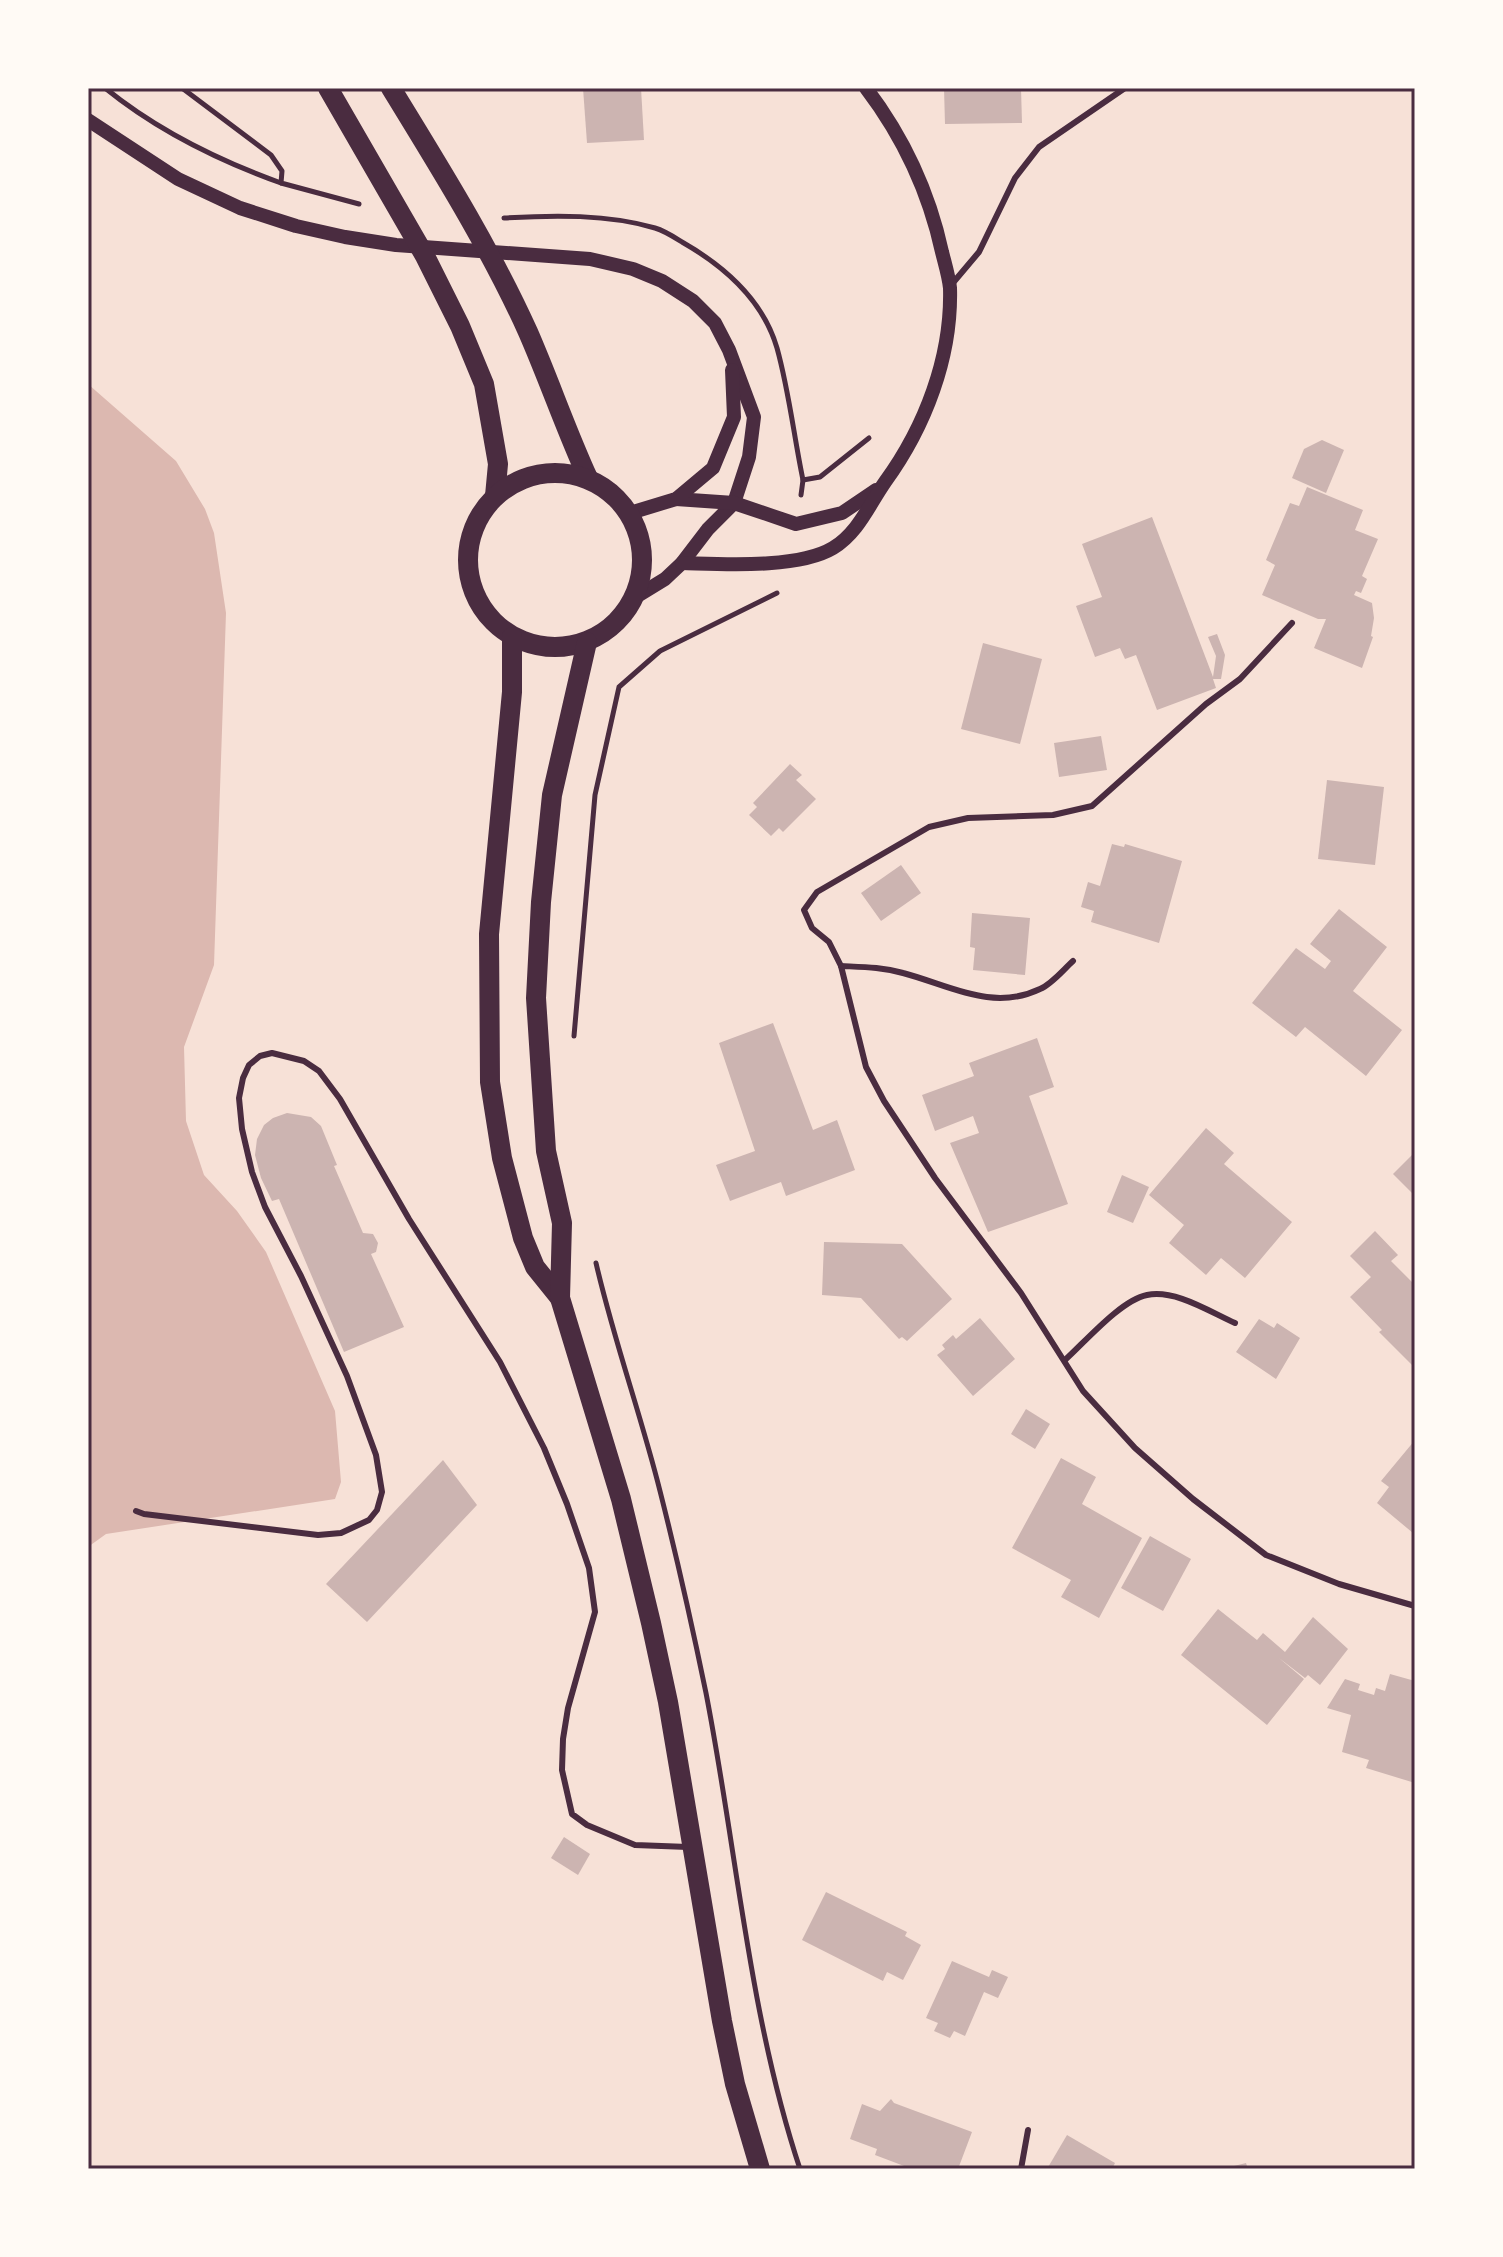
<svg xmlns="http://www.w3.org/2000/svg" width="1503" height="2257" font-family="'Public Sans',sans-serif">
<rect width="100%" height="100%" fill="#f7e1d7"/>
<path fill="#dcb8b0" d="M 88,384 L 176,461 L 205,509 L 214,533 L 226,613 L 214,965 L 184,1047 L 186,1121 L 204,1175 L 237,1211 L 266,1252 L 335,1411 L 341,1482 L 335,1499 L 106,1534 L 88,1547 Z"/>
<g fill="#ccb4b1">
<path d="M 583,88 L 641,88 L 644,140 L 587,143 Z"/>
<path d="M 944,88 L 1021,88 L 1022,123 L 945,124 Z"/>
<path d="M 1322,440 L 1344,450 L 1326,493 L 1292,478 L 1304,449 Z"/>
<path d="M 1307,487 L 1363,510 L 1355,530 L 1378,539 L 1362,576 L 1367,579 L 1361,593 L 1356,591 L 1354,595 L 1372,603 L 1374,618 L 1371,636 L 1373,637 L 1362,668 L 1314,648 L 1326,619 L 1318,619 L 1262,595 L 1275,565 L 1266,560 L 1290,503 L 1299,506 Z"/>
<path d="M 1152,517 L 1213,677 L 1216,656 L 1208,637 L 1217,634 L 1225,655 L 1221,679 L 1213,679 L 1216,688 L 1157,710 L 1136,655 L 1125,659 L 1120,648 L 1095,657 L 1076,606 L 1102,597 L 1082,544 Z"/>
<path d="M 983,643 L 1042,659 L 1020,744 L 961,729 Z"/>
<path d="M 1101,736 L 1107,770 L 1059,777 L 1054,743 Z"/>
<path d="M 790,764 L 802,775 L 796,780 L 816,799 L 783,832 L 779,828 L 771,836 L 749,815 L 757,807 L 753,803 Z"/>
<path d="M 1327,780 L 1384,787 L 1375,865 L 1318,859 Z"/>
<path d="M 1112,844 L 1124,847 L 1125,844 L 1182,861 L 1159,943 L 1091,922 L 1094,911 L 1081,907 L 1088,882 L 1100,886 Z"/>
<path d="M 901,865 L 921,893 L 881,921 L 861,893 Z"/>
<path d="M 1339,909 L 1387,947 L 1353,991 L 1402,1030 L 1366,1076 L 1305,1027 L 1296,1037 L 1252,1003 L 1296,948 L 1325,969 L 1331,961 L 1310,944 Z"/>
<path d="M 972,913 L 1030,918 L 1025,975 L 973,970 L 975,948 L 970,947 Z"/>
<path d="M 773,1023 L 813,1130 L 837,1120 L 855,1170 L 786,1196 L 781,1182 L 730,1201 L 716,1165 L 755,1151 L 719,1043 Z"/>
<path d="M 1037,1038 L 1054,1087 L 1029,1096 L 1068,1204 L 988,1232 L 950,1143 L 979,1133 L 973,1116 L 935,1131 L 922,1095 L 974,1076 L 969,1063 Z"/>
<path d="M 287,1113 L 311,1117 L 321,1126 L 337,1165 L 334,1166 L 363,1233 L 373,1234 L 378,1243 L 376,1252 L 371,1254 L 404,1327 L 344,1352 L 279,1199 L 272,1201 L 261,1178 L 255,1155 L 257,1139 L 264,1125 L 273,1118 Z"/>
<path d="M 1206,1128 L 1234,1153 L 1224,1164 L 1292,1222 L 1245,1278 L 1221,1258 L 1206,1275 L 1169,1243 L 1184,1225 L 1149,1195 Z"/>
<path d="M 1415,1152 L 1415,1196 L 1393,1174 Z"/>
<path d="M 1122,1175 L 1149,1187 L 1133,1223 L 1107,1212 Z"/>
<path d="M 1375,1231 L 1398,1255 L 1391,1261 L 1415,1285 L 1415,1368 L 1379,1332 L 1382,1330 L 1350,1297 L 1371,1277 L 1350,1256 Z"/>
<path d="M 824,1242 L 902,1244 L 952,1299 L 907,1341 L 902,1337 L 899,1339 L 861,1298 L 822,1295 Z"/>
<path d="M 980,1318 L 1015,1359 L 973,1396 L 937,1355 L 945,1349 L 942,1345 L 953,1335 L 956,1339 Z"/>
<path d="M 1259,1319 L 1274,1328 L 1277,1323 L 1300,1338 L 1276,1379 L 1236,1352 Z"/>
<path d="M 1026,1409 L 1050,1424 L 1035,1449 L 1011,1434 Z"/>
<path d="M 1415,1440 L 1415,1530 L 1413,1533 L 1377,1503 L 1389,1487 L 1381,1481 Z"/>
<path d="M 1061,1458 L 1096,1477 L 1082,1504 L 1142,1538 L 1099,1618 L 1061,1597 L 1071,1580 L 1012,1548 Z"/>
<path d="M 443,1460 L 477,1505 L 367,1622 L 326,1584 Z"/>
<path d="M 1150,1536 L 1191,1559 L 1163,1611 L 1121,1588 Z"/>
<path d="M 1218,1609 L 1257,1640 L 1263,1633 L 1285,1652 L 1313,1617 L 1348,1649 L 1320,1685 L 1308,1675 L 1305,1678 L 1279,1658 L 1304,1679 L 1267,1725 L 1181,1655 Z"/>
<path d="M 1390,1674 L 1415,1681 L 1415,1783 L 1366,1768 L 1369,1760 L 1342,1752 L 1351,1715 L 1327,1708 L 1345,1679 L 1360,1684 L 1358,1690 L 1374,1695 L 1376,1688 L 1385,1691 Z"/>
<path d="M 564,1837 L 590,1854 L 578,1875 L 551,1858 Z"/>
<path d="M 826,1892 L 907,1932 L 905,1936 L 921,1945 L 903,1980 L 887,1972 L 883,1981 L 802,1940 Z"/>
<path d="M 952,1961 L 989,1977 L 992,1970 L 1008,1977 L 998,1998 L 984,1992 L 965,2036 L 954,2031 L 950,2038 L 934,2031 L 938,2023 L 926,2018 Z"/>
<path d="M 891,2099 L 894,2103 L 972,2132 L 958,2169 L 912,2169 L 875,2155 L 877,2149 L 850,2139 L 862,2104 L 880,2111 Z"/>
<path d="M 1067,2135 L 1115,2163 L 1112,2169 L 1047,2169 Z"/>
<path d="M 1246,2163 L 1248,2169 L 1226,2169 L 1226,2168 Z"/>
</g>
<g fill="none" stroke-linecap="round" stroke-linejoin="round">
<g stroke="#4a2c40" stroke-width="5">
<path d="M 105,88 C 158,131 217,160 281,183"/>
<path d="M 182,88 L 271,155 L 282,171 L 281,183 L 359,204"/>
<path d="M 504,218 C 553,215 608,214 655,228 C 665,231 674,237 682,242 C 724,266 763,300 777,348 C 789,391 794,437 803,480 L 801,495"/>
<path d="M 803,480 L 820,477 L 869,438"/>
<path d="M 574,1036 L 595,795 L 619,687 L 660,651 L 777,593"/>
<path d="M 596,1263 C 614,1341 641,1415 660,1491 C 677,1558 692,1625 706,1693 C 737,1852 749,2015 800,2169"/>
</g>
<g stroke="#4a2c40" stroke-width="6">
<path d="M 952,284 L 979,252 L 1015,178 L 1039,147 L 1125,88"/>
<path d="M 1292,623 L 1240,679 L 1206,704 L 1092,806 L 1053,815 L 968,818 L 929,827 L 817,892 L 804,910 L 812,928 L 829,942 L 841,966 L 866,1067 L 884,1101 L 935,1178 L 1021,1293 L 1083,1391 L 1135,1448 L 1193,1499 L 1266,1555 L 1339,1584 L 1415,1606"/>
<path d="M 841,966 C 862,967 882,967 903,973 C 949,985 992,1012 1040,989 C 1052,984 1063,970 1073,961"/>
<path d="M 1065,1360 C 1085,1342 1121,1300 1147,1295 C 1175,1289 1210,1312 1235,1323"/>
<path d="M 136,1511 L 144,1514 L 318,1535 L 341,1533 L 369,1520 L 377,1510 L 382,1492 L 376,1455 L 347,1376 L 301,1276 L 265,1207 L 252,1172 L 242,1129 L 239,1098 L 243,1078 L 249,1065 L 260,1056 L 272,1053 L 304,1061 L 319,1071 L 340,1099 L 409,1219 L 500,1362 L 544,1448 L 567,1504 L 589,1568 L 595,1612 L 568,1708 L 563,1739 L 562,1770 L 572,1814 L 587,1825 L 635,1845 L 688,1847"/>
<path d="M 1021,2169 L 1028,2130"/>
</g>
<g stroke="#4a2c40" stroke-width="14">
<path d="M 88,120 L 178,179 L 240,208 L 296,226 L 345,237 L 396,245 L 590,259 L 633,269 L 662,281 L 693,301 L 715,323 L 729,350 L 754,417 L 749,457 L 734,503 L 708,529 L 682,563 L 665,579 L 634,598"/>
<path d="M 676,499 L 734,503 L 796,524 L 842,513 L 876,490"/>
<path d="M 630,513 L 676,499 L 713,468 L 734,417 L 732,370"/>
<path d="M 682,563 C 723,564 798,569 833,548 C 858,533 869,505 885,482 C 925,427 952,357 950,288 C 949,277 945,264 942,252 C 929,192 904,138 866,88"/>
</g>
<g stroke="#4a2c40" stroke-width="20">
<path d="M 328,88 L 425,256 L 460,326 L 484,384 L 498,464 L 495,496"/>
<path d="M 391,88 C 440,168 489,246 528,332 C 549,380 566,430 588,478"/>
<circle cx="555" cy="560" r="87"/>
<path d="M 512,637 L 512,692 L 489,934 L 490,1082 L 502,1158 L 523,1238 L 535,1267 L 560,1298"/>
<path d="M 587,642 L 552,795 L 541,902 L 536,998 L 546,1151 L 562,1223 L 560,1298 L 621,1499 L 651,1623 L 668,1702 L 722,2021 L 735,2084 L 760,2169"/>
</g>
</g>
<rect width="1503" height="2257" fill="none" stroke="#fffaf5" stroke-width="180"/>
<rect x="90" y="90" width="1323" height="2077" fill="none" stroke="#4a2c40" stroke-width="3"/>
</svg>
